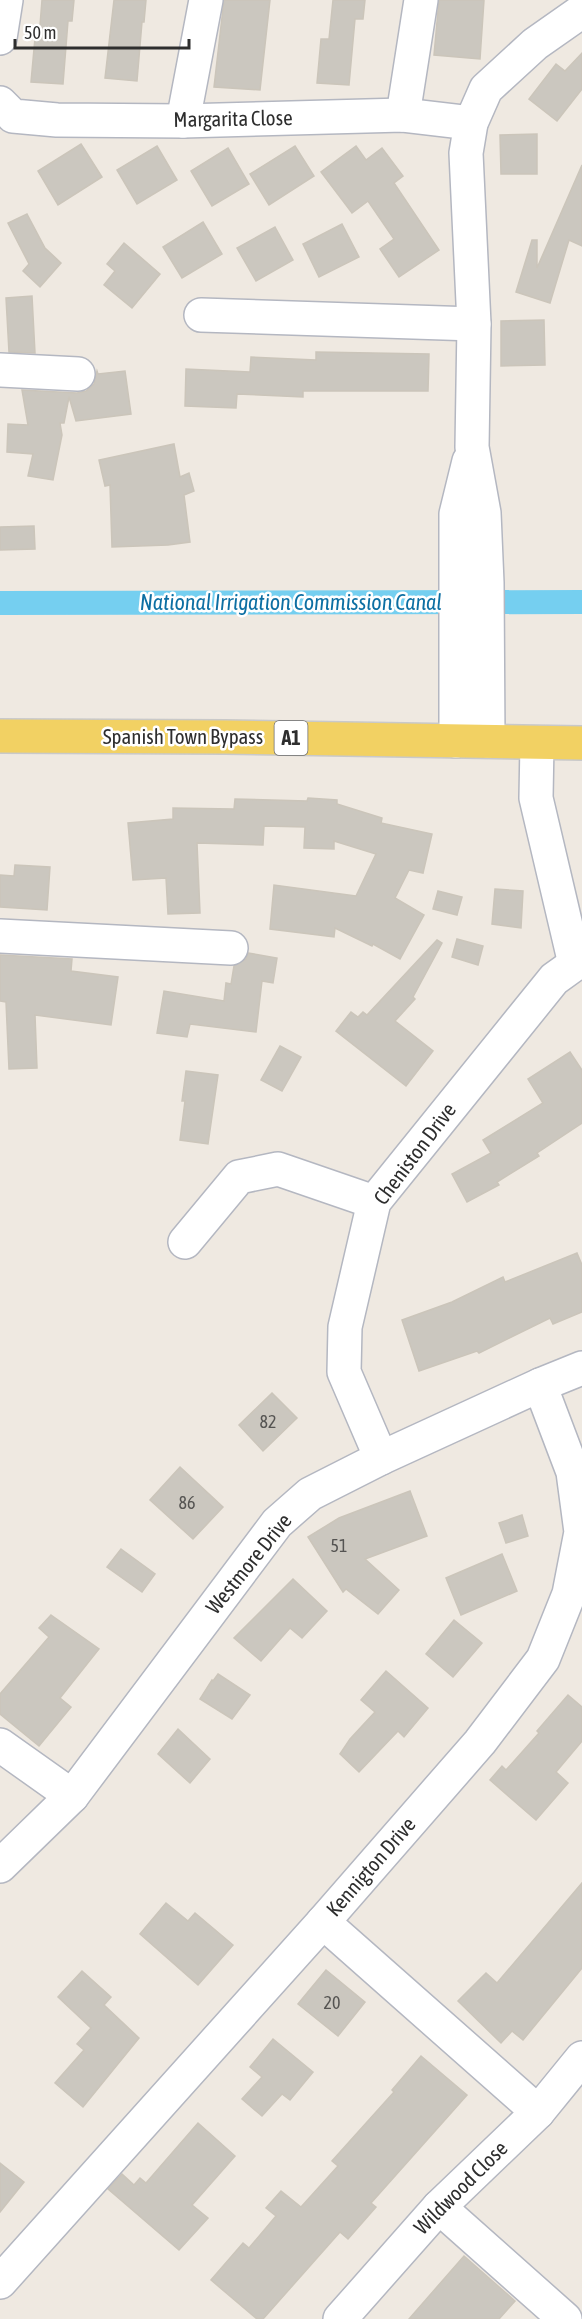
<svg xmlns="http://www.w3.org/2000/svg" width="582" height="2319" font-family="'Asap Condensed',sans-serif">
<rect width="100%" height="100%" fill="#efe9e1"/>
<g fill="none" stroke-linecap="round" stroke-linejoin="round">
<path stroke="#75cff0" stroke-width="24" d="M 0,603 L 582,602"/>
</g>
<g fill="#cbc7bf" stroke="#cbc5ba" stroke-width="1.5">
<path d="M 42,0 L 74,0 L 72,21 L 68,21 L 63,84 L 31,82 L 35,38 L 39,38 Z"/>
<path d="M 114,0 L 146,0 L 144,22 L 142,22 L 137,81 L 105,78 Z"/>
<path d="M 224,0 L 270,0 L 260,90 L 214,87 Z"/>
<path d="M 333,0 L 365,0 L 363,19 L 355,19 L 349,85 L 317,83 L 321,39 L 329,39 Z"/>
<path d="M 439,0 L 484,0 L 480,59 L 434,55 Z"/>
<path d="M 582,53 L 582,89 L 557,121 L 529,99 L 556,64 L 565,71 Z"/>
<path d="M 537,134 L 537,174 L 501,174 L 500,135 Z"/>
<path d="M 81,144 L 102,177 L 58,205 L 38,171 Z"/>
<path d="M 157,146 L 177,180 L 137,204 L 117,170 Z"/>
<path d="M 295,146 L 314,176 L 269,205 L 250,174 Z"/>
<path d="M 356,146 L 366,160 L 382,148 L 403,176 L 394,183 L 439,250 L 399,277 L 380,249 L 394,239 L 368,201 L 352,213 L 321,172 Z"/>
<path d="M 228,148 L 249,184 L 212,206 L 191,171 Z"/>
<path d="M 582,165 L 582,246 L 569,240 L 550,303 L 516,292 L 532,240 L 537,240 L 537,268 Z"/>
<path d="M 27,214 L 45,248 L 61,263 L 40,287 L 23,271 L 29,264 L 8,223 Z"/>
<path d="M 203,222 L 222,254 L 182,278 L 163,247 Z"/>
<path d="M 342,224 L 359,257 L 319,277 L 303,244 Z"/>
<path d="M 275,227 L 293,260 L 256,281 L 237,248 Z"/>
<path d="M 124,243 L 160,274 L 132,308 L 104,285 L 115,271 L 107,264 Z"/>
<path d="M 32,296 L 35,353 L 9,352 L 6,298 Z"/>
<path d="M 544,320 L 545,365 L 501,366 L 501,321 Z"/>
<path d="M 316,352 L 429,354 L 428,391 L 303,391 L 303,397 L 237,394 L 236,408 L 185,406 L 186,369 L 250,372 L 251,357 L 316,360 Z"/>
<path d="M 97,371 L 98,374 L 125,371 L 131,414 L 76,421 L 69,397 L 64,423 L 60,423 L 62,435 L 53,480 L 28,476 L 33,454 L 7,452 L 8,424 L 28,425 L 22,390 L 77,393 L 86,391 L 94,384 Z"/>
<path d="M 174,444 L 180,477 L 189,473 L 194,491 L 184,495 L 190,542 L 168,545 L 112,547 L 110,485 L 105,486 L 99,460 Z"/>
<path d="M 34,526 L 35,549 L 0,550 L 0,527 Z"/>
<path d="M 308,798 L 337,800 L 337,804 L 382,818 L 381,823 L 432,834 L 423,873 L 409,870 L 395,898 L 424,915 L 400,959 L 373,944 L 372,946 L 335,928 L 334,937 L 270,929 L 274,885 L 356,896 L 376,854 L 334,841 L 334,849 L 304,848 L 305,827 L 264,826 L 263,845 L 197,843 L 200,913 L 168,914 L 166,878 L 133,880 L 128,823 L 173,819 L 173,808 L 234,809 L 235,799 L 307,801 Z"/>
<path d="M 15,865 L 50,867 L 47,910 L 0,907 L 0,875 L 14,876 Z"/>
<path d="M 495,889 L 523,891 L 521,928 L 492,924 Z"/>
<path d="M 438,891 L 462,897 L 457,915 L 433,909 Z"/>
<path d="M 457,939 L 483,946 L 478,965 L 452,957 Z"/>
<path d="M 437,940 L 442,943 L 413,997 L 415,999 L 395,1021 L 433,1051 L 406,1086 L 336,1031 L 351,1012 L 358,1017 L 363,1012 L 367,1015 Z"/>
<path d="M 248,953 L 277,958 L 273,983 L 262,981 L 256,1032 L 190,1024 L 187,1037 L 157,1033 L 164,991 L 224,1001 L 226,983 L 231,984 L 234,966 L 246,959 Z"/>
<path d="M 0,955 L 72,959 L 71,971 L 118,977 L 111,1025 L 35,1015 L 37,1068 L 9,1069 L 6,1002 L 0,1001 Z"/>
<path d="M 280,1046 L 301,1057 L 282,1091 L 261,1080 Z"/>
<path d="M 570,1052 L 582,1070 L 582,1123 L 537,1153 L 539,1156 L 497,1182 L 499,1185 L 467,1202 L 452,1174 L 491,1153 L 483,1140 L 543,1103 L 528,1079 Z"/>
<path d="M 186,1071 L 218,1075 L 208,1144 L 180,1140 L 185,1101 L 182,1101 Z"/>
<path d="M 577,1253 L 582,1265 L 582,1312 L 553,1324 L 550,1318 L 479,1353 L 477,1351 L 419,1371 L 402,1320 L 452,1302 L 503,1277 L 505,1282 Z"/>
<path d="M 272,1393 L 297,1418 L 263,1451 L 239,1425 Z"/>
<path d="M 180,1467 L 223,1507 L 193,1539 L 150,1500 Z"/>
<path d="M 410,1491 L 427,1536 L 365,1559 L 399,1590 L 378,1614 L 346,1589 L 343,1592 L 308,1537 L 339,1518 Z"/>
<path d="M 522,1515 L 528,1536 L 506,1543 L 499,1523 Z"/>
<path d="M 121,1549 L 155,1574 L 142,1592 L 107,1567 Z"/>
<path d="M 502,1554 L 517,1591 L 461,1615 L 446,1578 Z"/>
<path d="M 293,1579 L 327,1611 L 302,1638 L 290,1628 L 261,1661 L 234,1638 Z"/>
<path d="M 51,1615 L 99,1649 L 60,1698 L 71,1707 L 39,1746 L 0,1714 L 0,1694 L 49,1637 L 39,1628 Z"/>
<path d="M 454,1620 L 482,1643 L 453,1677 L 426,1654 Z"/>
<path d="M 386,1671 L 428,1708 L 404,1737 L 398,1731 L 359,1772 L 340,1754 L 350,1739 L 375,1712 L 361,1700 Z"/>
<path d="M 218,1674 L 250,1695 L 232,1719 L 200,1699 L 212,1680 L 213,1681 Z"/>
<path d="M 568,1695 L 582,1707 L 582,1741 L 556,1772 L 568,1783 L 536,1820 L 490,1780 L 502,1766 L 506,1770 L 539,1733 L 537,1731 Z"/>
<path d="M 178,1729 L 210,1759 L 190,1783 L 158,1754 Z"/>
<path d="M 582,1883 L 582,1968 L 523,2040 L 512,2031 L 501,2043 L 458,2001 L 486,1973 L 497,1983 Z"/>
<path d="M 166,1903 L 188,1921 L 195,1913 L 233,1945 L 198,1985 L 140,1934 Z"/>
<path d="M 326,1970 L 365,2002 L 338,2036 L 298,2004 Z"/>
<path d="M 82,1971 L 111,1997 L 104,2005 L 139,2038 L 83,2107 L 55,2083 L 84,2050 L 77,2044 L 91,2028 L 58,1997 Z"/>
<path d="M 273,2039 L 313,2072 L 290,2100 L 282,2094 L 262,2116 L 242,2099 L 262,2077 L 250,2067 Z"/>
<path d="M 421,2056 L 467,2095 L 371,2203 L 376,2207 L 348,2239 L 340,2232 L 263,2319 L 257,2319 L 211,2280 L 243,2243 L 249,2248 L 276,2216 L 266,2208 L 281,2191 L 301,2207 L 338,2166 L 332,2161 L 394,2092 L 392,2090 Z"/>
<path d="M 198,2123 L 235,2156 L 192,2205 L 208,2218 L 179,2250 L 108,2189 L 122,2174 L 134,2185 L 140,2178 L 146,2183 Z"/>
<path d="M 0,2163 L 24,2182 L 0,2212 Z"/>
<path d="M 464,2256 L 515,2301 L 499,2319 L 409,2319 Z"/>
</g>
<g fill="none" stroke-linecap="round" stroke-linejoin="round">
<g stroke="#b4b7c1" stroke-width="36">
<g id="minor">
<path d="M 0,38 L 6,0"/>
<path d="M 0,103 L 13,116 L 57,120 L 183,121 L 403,115 L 471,123"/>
<path d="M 403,115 L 421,0"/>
<path d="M 183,121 L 206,0"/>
<path d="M 201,315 L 474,324"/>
<path d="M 0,370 L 78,374"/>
<path d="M 456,741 L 456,514 L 469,461"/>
<path d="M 488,741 L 487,583 L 484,513 L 472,447 L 474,324 L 466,153 L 471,123 L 486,89 L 535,44 L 582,11"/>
<path d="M 537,743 L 536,798 L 575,964"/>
<path d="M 0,936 L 231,948"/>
<path d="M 185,1242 L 239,1177 L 278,1169 L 374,1202"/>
<path d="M 381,1458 L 344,1372 L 345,1327 L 374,1202 L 554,979 L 575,964 L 582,962"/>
<path d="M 0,1745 L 72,1796"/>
<path d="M 0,1866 L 72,1796 L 277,1523 L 310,1494 L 381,1458 L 540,1385 L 582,1368"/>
<path d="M 323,1922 L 538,2112"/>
<path d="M 439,2207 L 565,2319"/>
<path d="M 0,2282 L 323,1922 L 480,1742 L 543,1659 L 569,1594 L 581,1532 L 573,1472 L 540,1385"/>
<path d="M 340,2319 L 439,2207 L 538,2112 L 582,2058"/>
</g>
</g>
<g stroke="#c9c9c9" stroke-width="36">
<path id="major" d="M 0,736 L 225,737 L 582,743"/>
</g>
<use href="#minor" stroke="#fff" stroke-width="33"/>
<use href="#major" stroke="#f2d163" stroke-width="33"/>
</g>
<g text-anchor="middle" stroke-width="5" stroke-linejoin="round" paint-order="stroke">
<g font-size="18" fill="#555452">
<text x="268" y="1428">82</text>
<text x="187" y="1509">86</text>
<text x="339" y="1552">51</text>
<text x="332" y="2009">20</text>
</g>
<rect fill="#fff" stroke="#6d6d6d" stroke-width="1.5" x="274.5" y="721" width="33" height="34" rx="4.5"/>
<g font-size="20" font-weight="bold" fill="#2e2e2e">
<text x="291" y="745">A1</text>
</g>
<g font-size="21" fill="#2e2e2e" stroke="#fff">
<text transform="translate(233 119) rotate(-1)" y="7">Margarita Close</text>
<text x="183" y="744">Spanish Town Bypass</text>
<text transform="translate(415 1154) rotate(-53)" y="7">Cheniston Drive</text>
<text transform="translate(249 1564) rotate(-51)" y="7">Westmore Drive</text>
<text transform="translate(371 1867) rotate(-49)" y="7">Kennigton Drive</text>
<text transform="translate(461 2188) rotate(-45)" y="7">Wildwood Close</text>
</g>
<g font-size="22" font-style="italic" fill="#0d6fa3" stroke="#fff">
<text x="291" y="610">National Irrigation Commission Canal</text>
</g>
</g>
<path d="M15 39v9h174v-9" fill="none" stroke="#2e2e2e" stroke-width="3"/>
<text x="24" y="39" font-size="18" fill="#2e2e2e" stroke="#ffffff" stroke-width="4.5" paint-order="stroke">50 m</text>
</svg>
